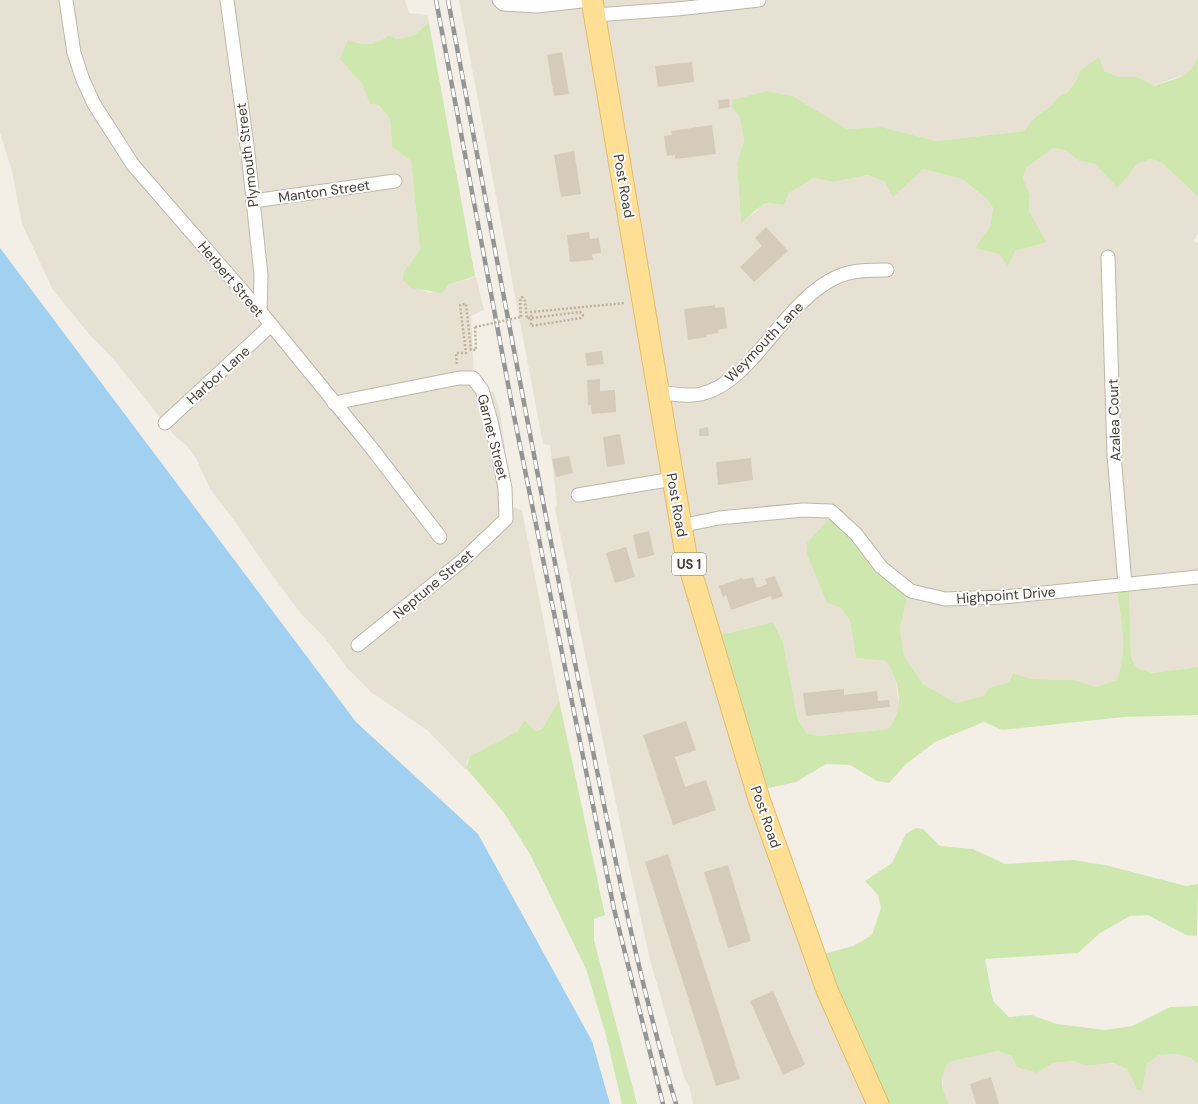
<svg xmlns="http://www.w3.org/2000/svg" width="1198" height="1104" font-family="'DM Sans',sans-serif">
<rect width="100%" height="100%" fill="#f3efe6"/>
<g fill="#e7e1d4">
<path d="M 0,0 L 405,0 L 409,13 L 428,15 L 429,23 L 413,36 L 396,39 L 389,35 L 381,42 L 362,45 L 340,59 L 362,84 L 370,104 L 379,105 L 390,119 L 392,147 L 411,161 L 420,250 L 404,271 L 416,288 L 430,293 L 448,285 L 476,277 L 484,310 L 471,316 L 474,378 L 482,390 L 494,392 L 500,412 L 513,507 L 522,510 L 559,700 L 542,729 L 536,731 L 524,720 L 518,731 L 470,756 L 467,761 L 466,770 L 427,730 L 371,692 L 347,668 L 325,638 L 302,615 L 272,575 L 233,519 L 210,489 L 196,458 L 187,446 L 174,435 L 115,361 L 89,334 L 53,290 L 22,224 L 12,171 L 0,133 Z"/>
<path d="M 459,0 L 1198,0 L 1198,56 L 1195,65 L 1188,73 L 1153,86 L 1137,77 L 1119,77 L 1104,71 L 1099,58 L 1080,71 L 1077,79 L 1067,93 L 1059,96 L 1051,106 L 1035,117 L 1024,131 L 936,141 L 882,127 L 847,129 L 793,96 L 767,91 L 735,109 L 740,117 L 744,141 L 737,163 L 741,223 L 766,203 L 784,205 L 789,193 L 814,178 L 834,182 L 868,175 L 885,182 L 893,196 L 923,169 L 962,179 L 987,199 L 993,208 L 990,226 L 976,248 L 1015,251 L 1047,242 L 1029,211 L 1030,195 L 1023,178 L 1026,168 L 1053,148 L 1065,150 L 1079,161 L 1095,164 L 1118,187 L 1137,164 L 1151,159 L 1162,163 L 1198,197 L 1198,234 L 1193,241 L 1198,243 L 1198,667 L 1152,673 L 1137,668 L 1131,657 L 1129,586 L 1116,588 L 1125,642 L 1123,663 L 1117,680 L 1096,687 L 1074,680 L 1032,679 L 1013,673 L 1009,682 L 989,688 L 983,696 L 956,703 L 923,684 L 904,656 L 900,628 L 909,591 L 827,603 L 841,608 L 850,621 L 856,658 L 886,661 L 895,674 L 899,706 L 894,721 L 888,729 L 819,736 L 807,733 L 798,720 L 783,642 L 773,622 L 712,637 L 878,1104 L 693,1104 L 690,1090 L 684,1077 L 650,960 L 625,847 L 555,509 L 557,505 L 550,445 L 543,444 Z"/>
<path d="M 998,1051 L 1012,1056 L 1037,1073 L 1053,1063 L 1074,1061 L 1086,1066 L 1113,1063 L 1127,1069 L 1137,1090 L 1142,1091 L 1147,1064 L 1159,1055 L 1177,1054 L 1191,1058 L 1198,1065 L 1198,1104 L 949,1104 L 943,1091 L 942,1073 L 949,1062 Z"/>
</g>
<g fill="#cee7af">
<path d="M 429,23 L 475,276 L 448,285 L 442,293 L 411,288 L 403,280 L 404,271 L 420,250 L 411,161 L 392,147 L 390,119 L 379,105 L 370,104 L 362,84 L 340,59 L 348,40 C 364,46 376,46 389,35 L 396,39 L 413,36 Z"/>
<path d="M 1198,56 L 1198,197 L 1162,163 L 1151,159 L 1137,164 L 1118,188 L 1095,164 L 1079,161 L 1065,150 L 1053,148 L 1026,168 L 1023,178 L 1030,195 L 1029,211 L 1047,242 L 1015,251 L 1008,266 L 999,254 L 975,248 L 990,226 L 993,208 L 987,199 L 962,179 L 923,169 L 893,197 L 885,182 L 868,175 L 834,182 L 814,178 L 789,193 L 784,205 L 766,203 L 753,212 L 741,224 L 737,163 L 744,141 L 740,117 L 731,106 L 733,100 L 767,91 L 793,96 L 847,129 L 882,127 L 936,141 L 1024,131 L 1035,117 L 1051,106 L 1059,96 L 1067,93 L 1077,79 L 1080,71 L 1099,57 L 1104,71 L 1119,77 L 1137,77 L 1154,86 C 1173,79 1192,78 1198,56 Z"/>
<path d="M 830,518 L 909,591 L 900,628 L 904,656 L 923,684 L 956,703 L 983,696 L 989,688 L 1009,682 L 1013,673 L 1032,679 L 1074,680 L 1096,687 L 1117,680 C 1129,645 1121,622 1116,587 L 1129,586 L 1131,657 L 1137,668 L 1152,673 L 1198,667 L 1198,715 L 1124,717 L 1002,730 L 984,722 L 935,742 L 906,764 L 889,783 L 877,781 L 850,765 L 826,764 L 796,782 L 759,790 L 712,637 L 773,622 L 783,642 L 798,720 L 807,733 L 819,736 L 888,729 C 905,709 900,681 886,661 L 856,658 L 850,621 L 841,608 L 827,603 L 807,554 L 807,543 Z"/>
<path d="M 559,700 L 605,915 L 594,919 L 594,940 L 637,1104 L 622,1104 L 606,1035 L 586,969 L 531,856 L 504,813 L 466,768 L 470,756 L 518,731 L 524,720 L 536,731 L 542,729 Z"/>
<path d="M 916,828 L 923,829 L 940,846 L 973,849 L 1005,864 L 1073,860 L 1105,865 L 1186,886 L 1198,884 L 1197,936 L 1186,935 L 1148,915 L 1130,916 L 1100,933 L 1078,953 L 985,959 L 993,1001 L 1009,1017 L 1031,1015 L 1057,1024 L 1105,1030 L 1132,1026 L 1170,1007 L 1198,1006 L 1198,1065 L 1191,1058 L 1177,1054 L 1159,1055 L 1147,1064 L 1142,1091 L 1137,1090 L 1127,1069 L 1113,1063 L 1086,1066 L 1074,1061 L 1053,1063 L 1037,1073 L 1017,1067 L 1012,1056 L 998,1051 L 949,1062 C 938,1079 941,1086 949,1104 L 878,1104 L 817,956 L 853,946 L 872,935 L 881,908 L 878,895 L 865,881 L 892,863 L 906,834 Z"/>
</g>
<path fill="#a2d0f0" d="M 0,248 L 356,722 L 478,834 L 592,1041 L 610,1104 L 0,1104 Z"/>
<g fill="#d4cbbb">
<path d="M 562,52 L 569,94 L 554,96 L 547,55 Z"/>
<path d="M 692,62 L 694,82 L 658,87 L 655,66 Z"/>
<path d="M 729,99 L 730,107 L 719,109 L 718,100 Z"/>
<path d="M 712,125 L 716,154 L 675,159 L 675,155 L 667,156 L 664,136 L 672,135 L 671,131 Z"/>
<path d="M 574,151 L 581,194 L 561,197 L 554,155 Z"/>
<path d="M 766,227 L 788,251 L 754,282 L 740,267 L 762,246 L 755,238 Z"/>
<path d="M 589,232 L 590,239 L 599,238 L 601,253 L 592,254 L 593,260 L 570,262 L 567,235 Z"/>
<path d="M 715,305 L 715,308 L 724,307 L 727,328 L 718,330 L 718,333 L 706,335 L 707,337 L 688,340 L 684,309 Z"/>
<path d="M 602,351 L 604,364 L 587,366 L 585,353 Z"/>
<path d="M 600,379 L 600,391 L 615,390 L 616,412 L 592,414 L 591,405 L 588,405 L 587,380 Z"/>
<path d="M 708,427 L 709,436 L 699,436 L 699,429 Z"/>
<path d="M 620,434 L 625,464 L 607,467 L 603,437 Z"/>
<path d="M 569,456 L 573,473 L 556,477 L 552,459 Z"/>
<path d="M 751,458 L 753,480 L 718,485 L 716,462 Z"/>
<path d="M 649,531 L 654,555 L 638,559 L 633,535 Z"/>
<path d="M 626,547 L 635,577 L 615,583 L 606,553 Z"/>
<path d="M 775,576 L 783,596 L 772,600 L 771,596 L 731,610 L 726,595 L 723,597 L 719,586 L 742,578 L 742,580 L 753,577 L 757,588 L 767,584 L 765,579 Z"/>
<path d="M 844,689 L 844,695 L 877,691 L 878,701 L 889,700 L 890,707 L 806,716 L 803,693 Z"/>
<path d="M 686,721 L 696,750 L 675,757 L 685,787 L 706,780 L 716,810 L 673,825 L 643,735 Z"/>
<path d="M 668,854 L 740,1079 L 716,1086 L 645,862 Z"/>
<path d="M 728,865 L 751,941 L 728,948 L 704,872 Z"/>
<path d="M 773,991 L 805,1065 L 783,1075 L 750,1001 Z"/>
<path d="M 991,1077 L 999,1104 L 976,1104 L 970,1084 Z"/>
</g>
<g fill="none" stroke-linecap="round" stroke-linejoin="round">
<g stroke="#beb7a9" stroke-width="15">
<g id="street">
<path d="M 66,0 L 74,53 L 83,80 L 94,104 L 133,165 L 260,311 L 370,446 L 440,537"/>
<path d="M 227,0 L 248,153 L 261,275 L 260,311"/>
<path d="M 499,0 L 503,4 L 537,6 L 590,0"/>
<path d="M 595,15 L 677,9 L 759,0"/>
<path d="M 253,201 L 395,181"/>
<path d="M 1108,257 L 1114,455 L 1125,584"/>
<path d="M 659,392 C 672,394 688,397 701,394 C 754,382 783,300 839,276 C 854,270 871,270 887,270"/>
<path d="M 334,403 L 459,378 L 473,378 L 482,390 L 491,421 L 505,488 L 506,519 L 463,560 L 358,645"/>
<path d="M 165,423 L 270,326"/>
<path d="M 578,495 L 673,479"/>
<path d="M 680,526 L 719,518 L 803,510 L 831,511 L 856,534 L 881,567 L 911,591 L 945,599 L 1003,597 L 1198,577"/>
</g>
</g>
<g stroke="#e3bc64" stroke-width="23">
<path id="primary" d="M 592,0 L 686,555 L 759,799 L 827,990 L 878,1104"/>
</g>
<g stroke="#c0b29a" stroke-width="2.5" stroke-dasharray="2 2" stroke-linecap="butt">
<path d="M 521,317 L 520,301 L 522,297 L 525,301 L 527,319 L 528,318"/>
<path d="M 532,318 L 580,312 L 583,315 L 581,318 L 531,326 L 531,312 L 625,303"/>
<path d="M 457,364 L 456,353 L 466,353 L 460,305 L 466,304 L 471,350 L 476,350 L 475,327"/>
</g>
<use href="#street" stroke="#fff" stroke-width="13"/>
<use href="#primary" stroke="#fedf94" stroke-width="21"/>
<g stroke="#959595" stroke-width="4.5">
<g id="rail">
<path d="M 436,0 L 514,416 L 614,909 L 663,1104"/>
<path d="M 448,0 C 493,237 536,475 585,712 C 612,843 637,976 676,1104"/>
</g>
</g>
<use href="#rail" stroke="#fff" stroke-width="3" stroke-dasharray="9" stroke-linecap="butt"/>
<g stroke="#c0b29a" stroke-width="2.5" stroke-dasharray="2 2" stroke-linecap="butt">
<path d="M 528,318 L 532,318"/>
<path d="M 475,327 L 521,317"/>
</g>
</g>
<g text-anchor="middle" stroke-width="4" stroke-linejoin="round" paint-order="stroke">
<rect fill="#fff" stroke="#7e7972" stroke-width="1" x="672" y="553" width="34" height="22" rx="3"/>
<g font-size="13" font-weight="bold" fill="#463f35">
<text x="689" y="569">US 1</text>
</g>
<g font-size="14" fill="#463f35" stroke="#fff">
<text transform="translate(247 155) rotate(-97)" y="5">Plymouth Street</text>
<text transform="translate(624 186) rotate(80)" y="5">Post Road</text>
<text transform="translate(324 191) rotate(-8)" y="5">Manton Street</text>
<text transform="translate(231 279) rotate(50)" y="5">Herbert Street</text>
<text transform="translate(764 342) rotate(-46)" y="5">Weymouth Lane</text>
<text transform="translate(218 375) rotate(-42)" y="5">Harbor Lane</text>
<text transform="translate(1114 420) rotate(-92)" y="5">Azalea Court</text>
<text transform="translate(493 437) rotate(76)" y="5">Garnet Street</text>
<text transform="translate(677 505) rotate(80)" y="5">Post Road</text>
<text transform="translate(433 584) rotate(-40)" y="5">Neptune Street</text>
<text transform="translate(1006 595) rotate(-4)" y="5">Highpoint Drive</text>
<text transform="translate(766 817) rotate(71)" y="5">Post Road</text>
</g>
</g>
</svg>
